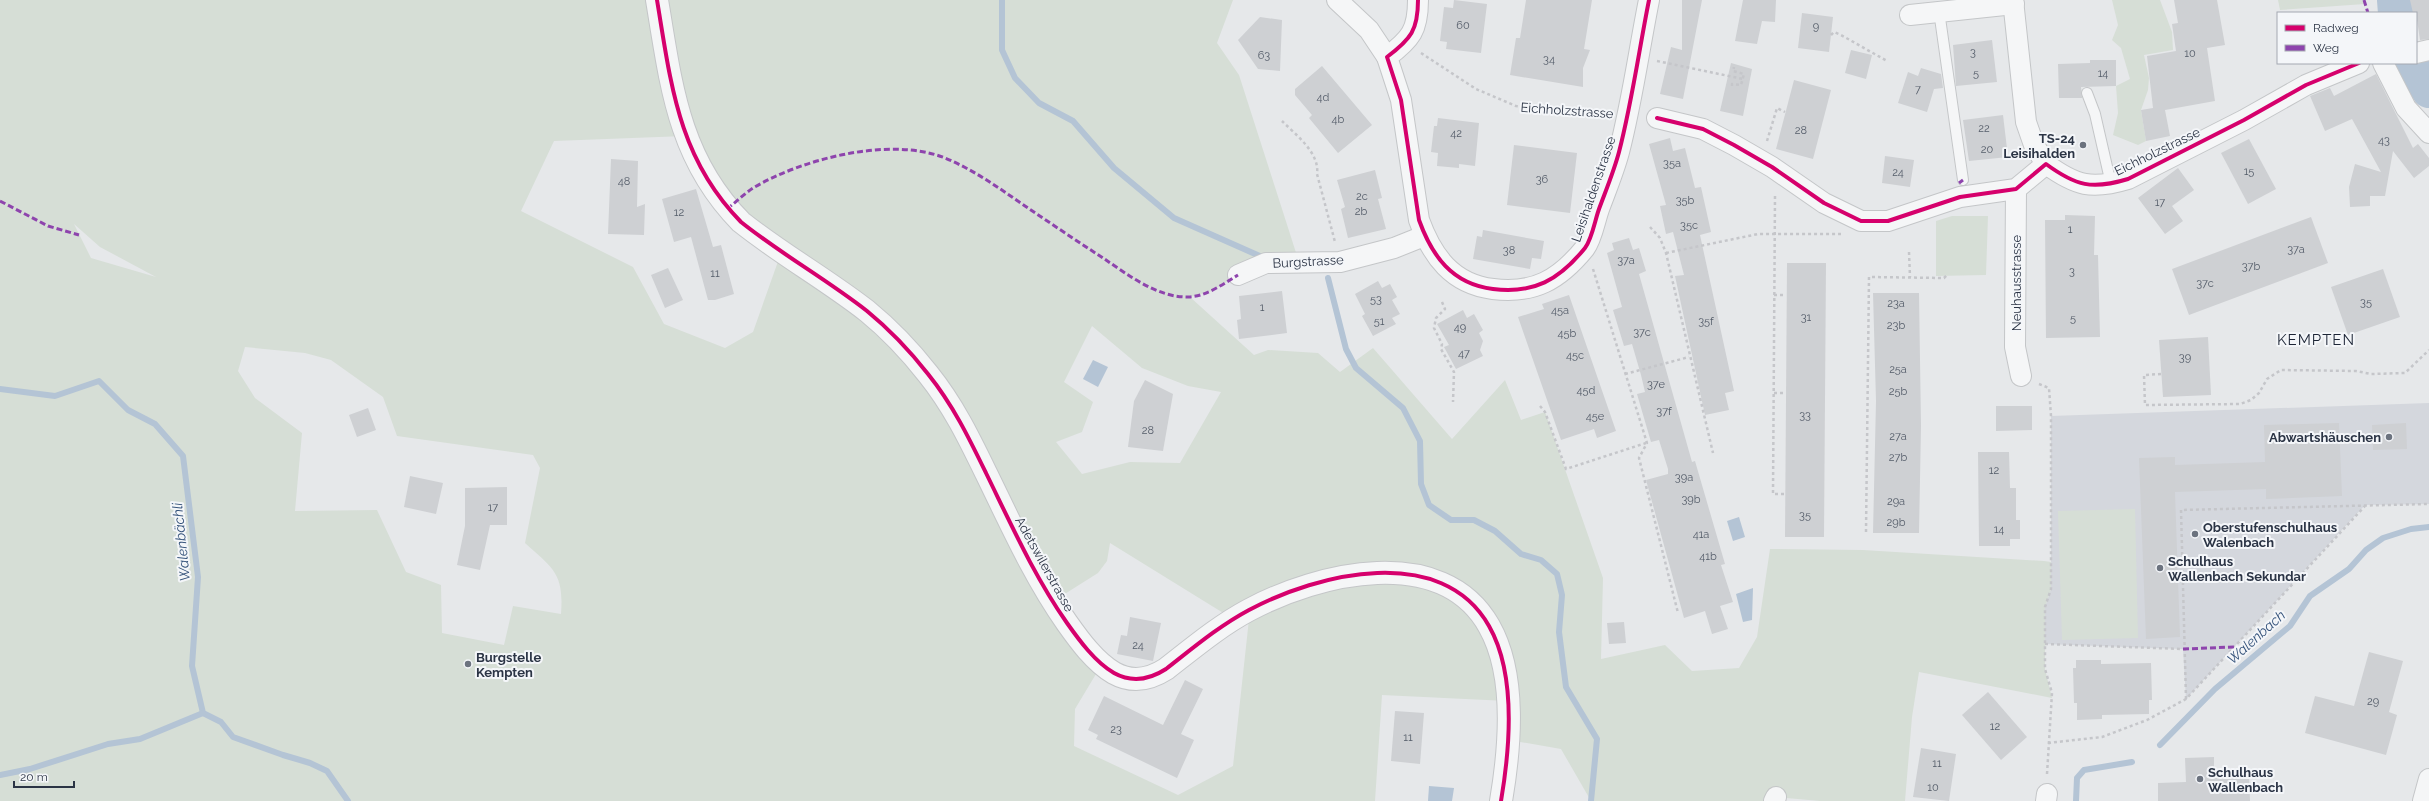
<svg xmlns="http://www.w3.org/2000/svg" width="2429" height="801" font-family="Raleway,sans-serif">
<rect width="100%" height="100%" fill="#e6e8ea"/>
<path fill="#d4d7dd" d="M 2429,403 L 2429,504 L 2365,505 L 2186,699 L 2183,649 L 2045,644 L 2045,607 L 2051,589 L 2051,416 Z"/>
<g fill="#d6ded6" fill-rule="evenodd">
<path d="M 0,0 L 1233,0 L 1217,43 L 1239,75 L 1299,262 L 1238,275 L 1212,291 L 1190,297 L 1254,355 L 1268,350 L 1318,353 L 1340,372 L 1373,348 L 1452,439 L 1505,380 L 1521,420 L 1545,412 L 1603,578 L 1601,659 L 1665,645 L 1692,671 L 1739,668 L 1757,637 L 1770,549 L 1863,550 L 2044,561 L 2051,562 L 2051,589 L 2045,607 L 2045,669 L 2052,698 L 1919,672 L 1912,717 L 1905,801 L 1820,801 L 1776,797 L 1774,801 L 1591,801 L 1561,749 L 1509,740 L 1507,701 L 1382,695 L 1375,801 L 0,801 ZM 685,136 L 741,222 L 781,253 L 753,332 L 725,348 L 664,324 L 633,267 L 521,211 L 554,141 ZM 74,224 L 100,247 L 156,277 L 91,258 ZM 1092,326 L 1142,368 L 1188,386 L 1221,392 L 1180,463 L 1130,462 L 1082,474 L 1056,442 L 1082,432 L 1093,402 L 1064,382 ZM 245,347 L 305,353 L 331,360 L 383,397 L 397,436 L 533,455 L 540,468 L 525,543 C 554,569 564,574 561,614 L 513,606 L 504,645 L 442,633 L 441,585 L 406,572 L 377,510 L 295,511 L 302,433 L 255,398 L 238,371 ZM 1110,543 L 1233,619 L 1250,610 L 1233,766 L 1178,795 L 1074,746 L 1075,709 L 1102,664 L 1052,602 L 1098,573 L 1107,561 Z"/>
<path d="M 2112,0 L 2160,0 L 2172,32 L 2173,50 L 2144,55 L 2149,78 L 2148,90 L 2141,110 L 2146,141 L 2138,145 L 2113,135 L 2118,113 L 2116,86 L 2130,79 L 2121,48 L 2112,40 L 2118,25 Z"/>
<path d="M 2278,0 L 2364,0 L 2365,4 L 2280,10 Z"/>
<path d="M 1952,216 L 1988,216 L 1986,275 L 1936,276 L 1936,221 Z"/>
<path d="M 2135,509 L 2138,638 L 2062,640 L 2058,511 Z"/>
</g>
<g fill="#b4c4d5">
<path d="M 1093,360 L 1108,367 L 1098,387 L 1083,379 Z"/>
<path d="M 1739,517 L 1745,537 L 1733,541 L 1727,521 Z"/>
<path d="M 1753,588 L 1752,620 L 1743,622 L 1736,594 Z"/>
<path d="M 1429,786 L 1454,788 L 1452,801 L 1428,801 Z"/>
</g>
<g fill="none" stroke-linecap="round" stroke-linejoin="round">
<g stroke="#b4c4d5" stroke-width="6">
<path d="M 1002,0 L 1002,50 L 1015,78 L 1039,103 L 1073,121 L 1114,168 L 1174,218 L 1262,257"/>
<path d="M 1328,278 L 1346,349 L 1356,368 L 1403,408 L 1420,441 L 1421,484 L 1429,505 L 1451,520 L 1474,520 L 1495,531 L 1521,554 L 1541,560 L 1557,574 L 1562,595 L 1559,632 L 1566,687 L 1597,739 L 1591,801"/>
<path d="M 0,389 L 55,396 L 99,381 L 128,410 L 155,424 L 183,456 L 198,577 L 192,666 L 203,713 L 221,722 L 233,737 L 283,755 L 310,763 L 327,771 L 348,801"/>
<path d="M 2160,745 L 2215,689 L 2290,626 L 2310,596 L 2349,569 L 2366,550 L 2383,538 L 2411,529 L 2429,527"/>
<path d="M 0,775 L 30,769 L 108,744 L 140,739 L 203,713"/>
<path d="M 2076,801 L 2077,778 L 2084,770 L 2132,762"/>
</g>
<g stroke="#b4c4d5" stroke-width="36">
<path d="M 2395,0 L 2396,13"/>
<path d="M 2413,63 L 2429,90"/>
</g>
</g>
<g fill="#ced0d3">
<path d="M 1454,0 L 1487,4 L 1481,53 L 1446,49 L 1447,42 L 1440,41 L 1444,7 L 1453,8 Z"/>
<path d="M 1526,0 L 1592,0 L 1584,49 L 1590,50 L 1583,68 L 1583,87 L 1510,75 L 1516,38 L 1520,38 Z"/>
<path d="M 1682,0 L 1702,0 L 1683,99 L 1660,94 L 1671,47 L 1682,50 Z"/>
<path d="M 1743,0 L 1776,0 L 1775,22 L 1762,21 L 1757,44 L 1735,41 Z"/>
<path d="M 2174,0 L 2217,0 L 2225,45 L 2207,48 L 2215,101 L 2165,110 L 2170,136 L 2146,141 L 2141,110 L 2153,108 L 2147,56 L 2176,51 L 2172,24 L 2178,23 Z"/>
<path d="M 2410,0 L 2429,0 L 2429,39 L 2420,40 L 2416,13 L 2413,13 Z"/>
<path d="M 1802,13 L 1833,17 L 1829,52 L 1798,48 Z"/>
<path d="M 1260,17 L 1282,20 L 1280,71 L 1258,69 L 1238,40 Z"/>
<path d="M 1992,40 L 1997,82 L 1956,86 L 1953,45 Z"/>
<path d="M 1851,50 L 1872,55 L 1866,79 L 1845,73 Z"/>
<path d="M 2090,60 L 2116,60 L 2116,86 L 2081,87 L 2082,98 L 2059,98 L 2058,64 L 2090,63 Z"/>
<path d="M 1731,63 L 1752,69 L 1743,116 L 1720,111 Z"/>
<path d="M 1322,66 L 1372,125 L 1338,153 L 1309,118 L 1312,115 L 1295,95 L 1295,89 Z"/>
<path d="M 1921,68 L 1941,74 L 1943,88 L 1934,89 L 1927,112 L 1898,103 L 1908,72 L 1918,76 Z"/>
<path d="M 2376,74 L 2413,148 L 2418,144 L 2429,158 L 2429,166 L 2414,178 L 2393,151 L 2385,196 L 2370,196 L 2370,206 L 2350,207 L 2349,187 L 2355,164 L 2381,172 L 2352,119 L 2325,131 L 2310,96 L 2330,88 L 2334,96 Z"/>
<path d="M 1794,80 L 1831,90 L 1813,159 L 1776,149 Z"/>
<path d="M 2003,115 L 2008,157 L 1969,161 L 1963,120 Z"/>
<path d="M 1438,118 L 1479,123 L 1475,166 L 1459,164 L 1459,168 L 1437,166 L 1438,153 L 1431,152 L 1434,126 L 1437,126 Z"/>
<path d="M 1670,138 L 1673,151 L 1685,148 L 1695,188 L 1701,187 L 1711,232 L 1700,235 L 1734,391 L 1725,393 L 1729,410 L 1705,415 L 1675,276 L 1684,275 L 1673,232 L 1666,234 L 1660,206 L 1666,205 L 1649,144 Z"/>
<path d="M 2249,139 L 2276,189 L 2248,204 L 2221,153 Z"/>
<path d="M 1514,145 L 1577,153 L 1570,213 L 1507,205 Z"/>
<path d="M 1885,156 L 1914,160 L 1910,187 L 1882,183 Z"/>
<path d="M 611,159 L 638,161 L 637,207 L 645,204 L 644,235 L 608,234 Z"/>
<path d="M 2178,168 L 2194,190 L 2172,206 L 2183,221 L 2165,234 L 2138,198 Z"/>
<path d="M 1375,170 L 1382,198 L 1378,199 L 1386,229 L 1348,238 L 1341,209 L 1345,207 L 1337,180 Z"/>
<path d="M 696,189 L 713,247 L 721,245 L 734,294 L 715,300 L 708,300 L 691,237 L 674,242 L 662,199 Z"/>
<path d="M 2065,215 L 2095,216 L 2094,255 L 2098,255 L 2100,337 L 2046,338 L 2045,220 L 2065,220 Z"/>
<path d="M 2311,217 L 2328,263 L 2189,315 L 2172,269 Z"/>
<path d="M 1483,230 L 1544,241 L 1541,259 L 1532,258 L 1530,269 L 1473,259 L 1477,236 L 1482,237 Z"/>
<path d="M 1629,238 L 1633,250 L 1639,248 L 1646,271 L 1639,274 L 1692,462 L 1695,461 L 1725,564 L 1721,565 L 1733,602 L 1720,606 L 1728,629 L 1712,634 L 1705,611 L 1684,618 L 1646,480 L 1668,474 L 1668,469 L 1659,440 L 1651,442 L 1637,394 L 1645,392 L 1641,375 L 1632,344 L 1624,346 L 1613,310 L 1622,307 L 1607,253 L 1614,250 L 1612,243 Z"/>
<path d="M 1787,263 L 1826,263 L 1824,537 L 1785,537 Z"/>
<path d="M 668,268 L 683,300 L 665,308 L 651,275 Z"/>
<path d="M 2383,269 L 2400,317 L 2348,335 L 2331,287 Z"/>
<path d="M 1378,281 L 1382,288 L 1390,284 L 1397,297 L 1392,300 L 1400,314 L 1392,318 L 1396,324 L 1373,336 L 1362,316 L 1365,314 L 1355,294 Z"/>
<path d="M 1282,291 L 1287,333 L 1239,339 L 1237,320 L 1241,319 L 1239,296 Z"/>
<path d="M 1873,293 L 1919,293 L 1921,426 L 1919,533 L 1873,533 L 1876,401 Z"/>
<path d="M 1569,295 L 1616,431 L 1597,438 L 1594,429 L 1561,440 L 1518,317 L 1544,309 L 1542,304 Z"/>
<path d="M 1463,310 L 1467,318 L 1474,314 L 1483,330 L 1479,333 L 1483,341 L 1480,350 L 1483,356 L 1456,369 L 1444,347 L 1449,345 L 1437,324 Z"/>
<path d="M 2208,337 L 2211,395 L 2163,397 L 2159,340 Z"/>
<path d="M 1145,380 L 1173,394 L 1163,451 L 1128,447 L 1134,401 Z"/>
<path d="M 1996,406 L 2032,406 L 2032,430 L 1996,431 Z"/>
<path d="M 368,408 L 376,430 L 357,437 L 349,415 Z"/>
<path d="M 2339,423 L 2342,496 L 2266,499 L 2266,489 L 2175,492 L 2180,637 L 2146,639 L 2139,458 L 2175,457 L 2175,465 L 2265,462 L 2264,425 Z"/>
<path d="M 2406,423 L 2407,449 L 2373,450 L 2372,425 Z"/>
<path d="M 1978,452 L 2009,452 L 2010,488 L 2016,488 L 2016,520 L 2020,520 L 2020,539 L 2010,539 L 2010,546 L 1979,546 Z"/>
<path d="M 410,476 L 443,483 L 436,514 L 404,507 Z"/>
<path d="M 507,487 L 507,525 L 490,525 L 480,570 L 457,565 L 465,526 L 465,488 Z"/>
<path d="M 1130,617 L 1161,623 L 1153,661 L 1117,654 L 1121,635 L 1127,636 Z"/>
<path d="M 1624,622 L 1626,643 L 1609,644 L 1607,623 Z"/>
<path d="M 2369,652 L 2403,661 L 2389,712 L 2397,715 L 2386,755 L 2305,733 L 2315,696 L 2354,706 Z"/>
<path d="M 2076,660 L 2101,660 L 2101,664 L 2151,663 L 2152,700 L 2149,700 L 2149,714 L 2102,715 L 2102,719 L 2077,720 L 2077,703 L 2074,703 L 2073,668 L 2076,668 Z"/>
<path d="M 1185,680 L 1203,689 L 1181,734 L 1194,740 L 1177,778 L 1096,739 L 1098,735 L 1088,730 L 1104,696 L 1163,725 Z"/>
<path d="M 1988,692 L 2027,737 L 2001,760 L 1962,715 Z"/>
<path d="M 1395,711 L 1424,713 L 1420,764 L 1391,761 Z"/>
<path d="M 1921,748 L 1956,754 L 1949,801 L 1913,797 Z"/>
<path d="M 2214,757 L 2214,776 L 2249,775 L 2250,801 L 2158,801 L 2158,783 L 2186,782 L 2185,758 Z"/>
</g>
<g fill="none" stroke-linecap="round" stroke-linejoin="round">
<g stroke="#c4c6c8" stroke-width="12">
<g id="service">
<path d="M 1939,11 L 1963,180"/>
<path d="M 2087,93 L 2095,114 L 2111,184"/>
</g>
</g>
<g stroke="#c4c6c8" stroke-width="22">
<g id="minor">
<path d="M 1337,0 L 1369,30 L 1387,57"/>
<path d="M 1418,0 C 1418,30 1411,39 1387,57 L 1401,100 L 1419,220 C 1432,256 1452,284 1493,289 C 1534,294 1559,280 1585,248 C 1592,239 1595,220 1599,209 C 1606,190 1614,171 1619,152 C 1632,102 1639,50 1649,0"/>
<path d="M 2013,0 L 2026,122 L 2034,145 L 2046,164"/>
<path d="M 1910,15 L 2014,4"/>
<path d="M 2416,53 L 2429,50"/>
<path d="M 2383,63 L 2406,108 L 2429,133"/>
<path d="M 1657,118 L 1703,129 L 1734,145 L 1772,167 L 1824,203 L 1861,221 L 1888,221 L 1960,197 L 2016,189 L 2046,164 C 2076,186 2092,190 2128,179 L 2244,120 L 2306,85 L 2359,63"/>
<path d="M 2016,189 L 2015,347 L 2021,376"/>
<path d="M 1238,275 L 1266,263 L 1340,262 L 1394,248 L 1424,236"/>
<path d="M 1774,801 L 1776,797"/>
<path d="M 2046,801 L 2047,794"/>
<path d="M 2423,801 L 2429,779"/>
</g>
</g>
<g stroke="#c4c6c8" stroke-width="24">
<path id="tertiary" d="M 657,0 C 671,84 678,158 741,222 C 781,254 826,279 867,311 C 889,329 910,351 928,374 C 953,405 969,438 986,473 C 1011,524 1034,576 1067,623 C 1079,640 1095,662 1114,673 C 1132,683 1149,680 1166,669 C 1193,648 1219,626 1249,610 C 1318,573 1442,543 1489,626 C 1517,675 1510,748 1501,801"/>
</g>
<g stroke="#c5c6ca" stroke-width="2.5" stroke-dasharray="3 3" stroke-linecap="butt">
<path d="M 1831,35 L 1834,32 L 1841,35 L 1887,61"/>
<path d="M 1421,53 L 1476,89 L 1516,106 L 1608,113"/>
<path d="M 1657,61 L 1743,79"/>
<path d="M 1732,86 L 1732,84 L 1741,85 L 1744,74 L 1733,71 L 1734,67"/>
<path d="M 1282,121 C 1296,135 1320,153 1317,174 L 1335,242"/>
<path d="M 1767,141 L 1777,108 L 1785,112"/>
<path d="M 1775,196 L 1773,494 L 1786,494"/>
<path d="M 1650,227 L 1660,238 L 1666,253 L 1713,453"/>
<path d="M 1909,252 L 1910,277"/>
<path d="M 1666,253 L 1758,234 L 1841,234"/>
<path d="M 1593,269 L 1647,443 L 1639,458 L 1678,613"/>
<path d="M 1774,295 L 1786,295"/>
<path d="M 1442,302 L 1445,309 L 1436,318 L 1434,328 L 1442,344 L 1441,349 L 1454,372 L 1453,402"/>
<path d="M 1625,374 L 1689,357"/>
<path d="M 2161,374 L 2144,375 L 2145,405 L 2240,404 L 2251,400 L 2259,393 L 2267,379 L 2281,370 L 2356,371 L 2371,374 L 2405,373 L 2429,350"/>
<path d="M 2039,384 L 2049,388 L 2051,416 L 2051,589 L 2045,607 L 2045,669 L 2052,693 L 2047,774"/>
<path d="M 1774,393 L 1786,393"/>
<path d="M 1540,406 L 1545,412 L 1566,469 L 1646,443"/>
<path d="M 1866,532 L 1869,277 L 1944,278 L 1947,275"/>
<path d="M 2045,644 L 2183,649"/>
<path d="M 2186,699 L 2181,510 L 2429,504"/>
<path d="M 2048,743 L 2102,737 L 2147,720 L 2186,699 L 2365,506"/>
</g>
<use href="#service" stroke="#f5f6f7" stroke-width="10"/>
<use href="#minor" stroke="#f5f6f7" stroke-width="20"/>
<use href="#tertiary" stroke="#f5f6f7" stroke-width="22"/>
<g stroke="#8e44ad" stroke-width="3" stroke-dasharray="6 3" stroke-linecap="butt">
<path d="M 2364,0 L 2368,13"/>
<path d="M 1959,183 L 1963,180"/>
<path d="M 0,201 L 48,226 L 79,235"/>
<path d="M 727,209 C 736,202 744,194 753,188 C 802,159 890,136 945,158 C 974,170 999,188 1025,206 C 1050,223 1077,241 1103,258 C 1127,274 1157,298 1189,297 C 1207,296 1223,284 1238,275"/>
<path d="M 2183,649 L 2234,647"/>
</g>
<g stroke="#f4f6f9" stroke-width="6">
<g id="cycleway">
<path d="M 657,0 C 671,84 678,158 741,222 C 781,254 826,279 867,311 C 889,329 910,351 928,374 C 953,405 969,438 986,473 C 1011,524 1034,576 1067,623 C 1079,640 1095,662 1114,673 C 1132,683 1149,680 1166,669 C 1193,648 1219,626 1249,610 C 1318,573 1442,543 1489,626 C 1517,675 1510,748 1501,801"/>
<path d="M 1418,0 C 1418,30 1411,39 1387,57 L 1401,100 L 1419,220 C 1432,256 1452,284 1493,289 C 1534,294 1559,280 1585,248 C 1592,239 1595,220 1599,209 C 1606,190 1614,171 1619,152 C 1632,102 1639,50 1649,0"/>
<path d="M 1657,118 L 1703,129 L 1734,145 L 1772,167 L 1824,203 L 1861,221 L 1888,221 L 1960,197 L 2016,189 L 2046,164 C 2076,186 2092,190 2128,179 L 2244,120 L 2306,85 L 2359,63"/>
</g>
</g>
<use href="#cycleway" stroke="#d6006c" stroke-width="4"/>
</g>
<g fill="#6c737f" stroke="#f4f6f9" stroke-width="1.5">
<circle cx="2083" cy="145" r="4"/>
<circle cx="2389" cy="437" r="4"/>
<circle cx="2195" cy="534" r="4"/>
<circle cx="2160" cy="568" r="4"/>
<circle cx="468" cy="664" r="4"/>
<circle cx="2200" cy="779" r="4"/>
</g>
<g text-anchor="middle" stroke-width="4" stroke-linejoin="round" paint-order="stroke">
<g font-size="11" fill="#545c69">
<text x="1463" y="29">60</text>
<text x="1816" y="30">9</text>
<text x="1973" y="56">3</text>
<text x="2190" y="57">10</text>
<text x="1264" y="59">63</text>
<text x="1549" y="63">34</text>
<text x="1976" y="77">5</text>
<text x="2103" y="77">14</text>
<text x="1918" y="93">7</text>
<text x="1323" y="101">4d</text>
<text x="1338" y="123">4b</text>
<text x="1984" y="132">22</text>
<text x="1801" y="134">28</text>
<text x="1456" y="137">42</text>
<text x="2384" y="144">43</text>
<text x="1987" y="153">20</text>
<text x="1672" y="167">35a</text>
<text x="2249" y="175">15</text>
<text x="1898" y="176">24</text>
<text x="1542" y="183">36</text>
<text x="624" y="185">48</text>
<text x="1362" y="200">2c</text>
<text x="1685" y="204">35b</text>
<text x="2160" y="206">17</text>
<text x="1361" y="215">2b</text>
<text x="679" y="216">12</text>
<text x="1689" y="229">35c</text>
<text x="2070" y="233">1</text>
<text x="2296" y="253">37a</text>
<text x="1509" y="254">38</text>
<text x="1626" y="264">37a</text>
<text x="2251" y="270">37b</text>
<text x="2072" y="275">3</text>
<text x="715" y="277">11</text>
<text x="2205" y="287">37c</text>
<text x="1376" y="303">53</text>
<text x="2366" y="306">35</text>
<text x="1896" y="307">23a</text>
<text x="1262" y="311">1</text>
<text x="1560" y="314">45a</text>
<text x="1806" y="321">31</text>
<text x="2073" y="322">5</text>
<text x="1379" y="325">51</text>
<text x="1706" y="325">35f</text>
<text x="1896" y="329">23b</text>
<text x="1460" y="331">49</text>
<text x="1642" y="336">37c</text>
<text x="1567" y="337">45b</text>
<text x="1464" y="357">47</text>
<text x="1575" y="359">45c</text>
<text x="2185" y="361">39</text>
<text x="1898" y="373">25a</text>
<text x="1656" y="388">37e</text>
<text x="1586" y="394">45d</text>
<text x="1898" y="395">25b</text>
<text x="1664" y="415">37f</text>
<text x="1805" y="419">33</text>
<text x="1595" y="420">45e</text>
<text x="1148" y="434">28</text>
<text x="1898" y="440">27a</text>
<text x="1898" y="461">27b</text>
<text x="1994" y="474">12</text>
<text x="1684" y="481">39a</text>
<text x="1691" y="503">39b</text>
<text x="1896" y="505">29a</text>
<text x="493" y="511">17</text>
<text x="1805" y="519">35</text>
<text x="1896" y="526">29b</text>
<text x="1999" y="533">14</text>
<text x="1701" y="538">41a</text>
<text x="1708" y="560">41b</text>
<text x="1138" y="649">24</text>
<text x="2373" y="705">29</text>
<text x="1995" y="730">12</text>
<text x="1116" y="733">23</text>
<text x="1408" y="741">11</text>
<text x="1937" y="767">11</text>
<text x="1933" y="791">10</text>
</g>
<g font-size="13" fill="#2b3445" stroke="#f4f6f9">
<text transform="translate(1567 110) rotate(4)" y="5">Eichholzstrasse</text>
<text transform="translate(2157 151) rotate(-26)" y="5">Eichholzstrasse</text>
<text transform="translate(1593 189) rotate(-71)" y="5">Leisihaldenstrasse</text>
<text transform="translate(1308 261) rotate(-3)" y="5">Burgstrasse</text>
<text transform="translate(2016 283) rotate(-90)" y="5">Neuhausstrasse</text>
<text transform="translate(1045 564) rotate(61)" y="5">Adetswilerstrasse</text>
</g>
<g font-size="13" font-weight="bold" fill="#2b3445" stroke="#f4f6f9" text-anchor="start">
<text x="2075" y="143" text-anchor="end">TS-24<tspan x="2075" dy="15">Leisihalden</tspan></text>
<text x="2381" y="442" text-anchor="end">Abwartshäuschen</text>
<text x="2203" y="532">Oberstufenschulhaus<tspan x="2203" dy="15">Walenbach</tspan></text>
<text x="2168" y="566">Schulhaus<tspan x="2168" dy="15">Wallenbach Sekundar</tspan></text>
<text x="476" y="662">Burgstelle<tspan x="476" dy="15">Kempten</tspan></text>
<text x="2208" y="777">Schulhaus<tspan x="2208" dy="15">Wallenbach</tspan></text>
</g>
<g font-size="14" font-style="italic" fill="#34527a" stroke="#f4f6f9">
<text transform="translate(181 542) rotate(-96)" y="5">Walenbächli</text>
<text transform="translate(2256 637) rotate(-42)" y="5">Walenbach</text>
</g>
<g font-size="15" letter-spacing="1" fill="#1d2536" stroke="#f4f6f9">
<text x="2316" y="345">KEMPTEN</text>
</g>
</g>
<rect x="2277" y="12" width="140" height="52" fill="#f4f6f9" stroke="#a4a8b1"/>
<rect x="2285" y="25" width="20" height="6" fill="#d6006c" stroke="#a4a8b1"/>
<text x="2313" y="32" font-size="12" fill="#2b3445">Radweg</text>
<rect x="2285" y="45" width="20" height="6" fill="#8e44ad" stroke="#a4a8b1"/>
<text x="2313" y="52" font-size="12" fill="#2b3445">Weg</text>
<path d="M14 781v6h60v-6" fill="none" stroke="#2b3445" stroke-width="2"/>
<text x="20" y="781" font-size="12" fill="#2b3445" stroke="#f4f6f9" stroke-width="3" paint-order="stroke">20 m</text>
</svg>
